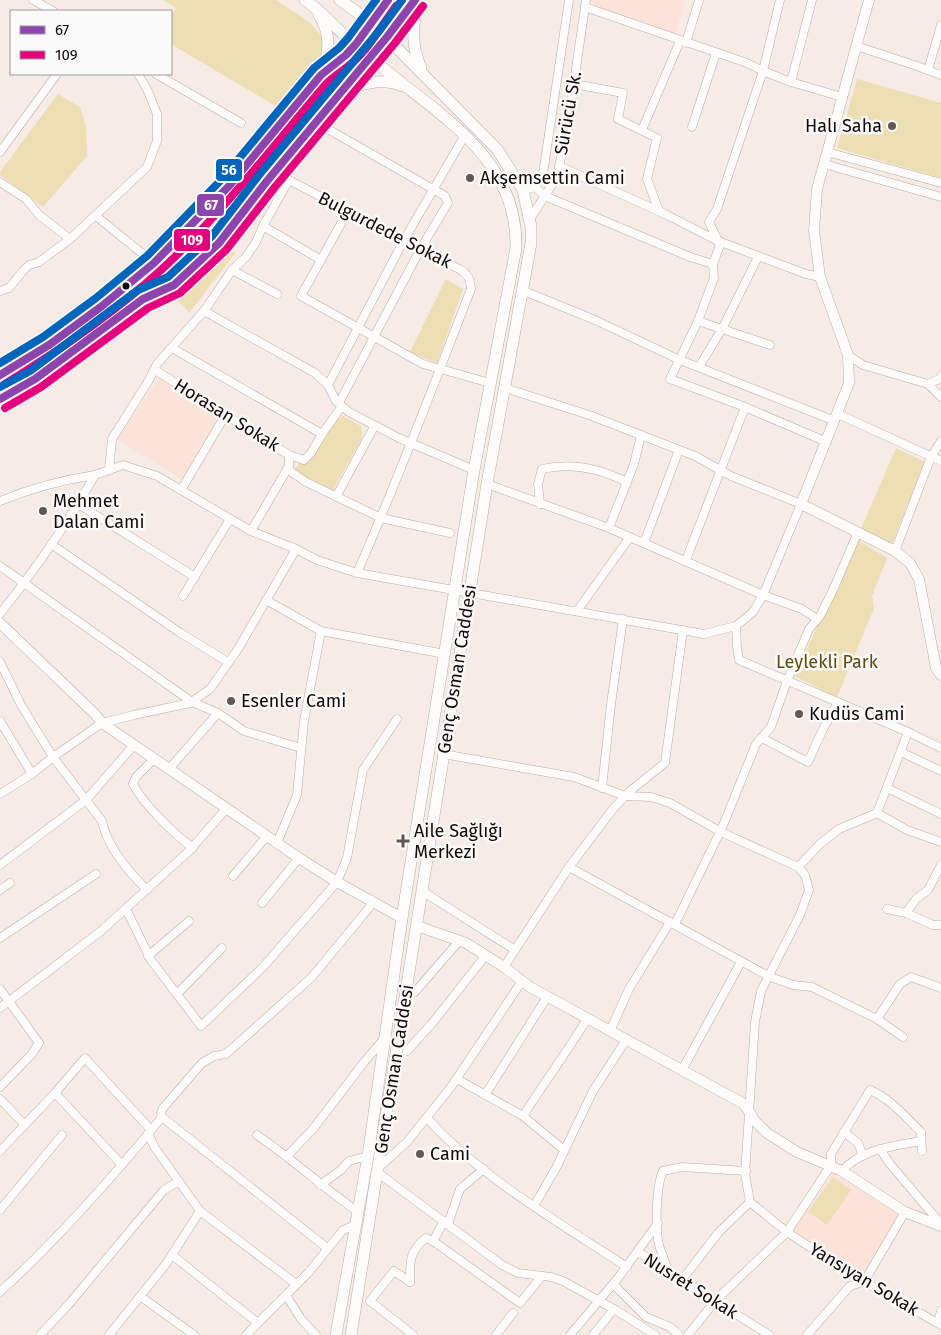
<svg xmlns="http://www.w3.org/2000/svg" width="941" height="1335" font-family="'Fira Sans',sans-serif">
<rect width="100%" height="100%" fill="#f6ebe5"/>
<g fill="#fbe3d9">
<path d="M 591,0 L 685,0 L 674,37 L 596,8 Z"/>
<path d="M 160,378 L 220,417 L 183,480 L 117,439 Z"/>
<path d="M 834,1173 L 900,1216 L 864,1277 L 792,1231 Z"/>
</g>
<g fill="#eddeb3">
<path d="M 163,0 L 276,0 L 309,22 L 319,33 L 322,39 L 323,45 L 320,63 L 277,107 L 171,44 L 171,17 L 176,8 Z"/>
<path d="M 857,79 L 941,103 L 941,178 L 837,148 Z"/>
<path d="M 58,94 L 80,107 L 86,125 L 87,156 L 43,207 L 0,175 L 0,172 Z"/>
<path d="M 232,252 L 236,252 L 189,313 L 178,300 L 226,254 Z"/>
<path d="M 446,279 L 463,289 L 437,363 L 410,352 Z"/>
<path d="M 343,416 L 361,426 L 362,433 L 361,440 L 333,490 L 294,471 L 299,463 L 304,464 L 309,462 L 336,420 Z"/>
<path d="M 896,448 L 925,462 L 892,544 L 861,529 Z"/>
<path d="M 858,540 L 887,558 L 872,596 L 874,608 L 837,697 L 794,676 Z"/>
<path d="M 833,1177 L 851,1190 L 827,1225 L 808,1212 Z"/>
</g>
<g fill="none" stroke-linecap="round" stroke-linejoin="round">
<path stroke="#d4c9c3" stroke-width="14" stroke-dasharray="14 7" stroke-linecap="butt" d="M 378,24 L 399,0"/>
<g stroke="#b8aea8" stroke-width="9">
<g id="minor">
<path d="M 33,0 L 53,11"/>
<path d="M 585,7 L 747,63 L 763,71 L 780,0"/>
<path d="M 686,43 L 699,0"/>
<path d="M 856,46 L 917,66 L 941,75"/>
<path d="M 928,70 L 941,25"/>
<path d="M 156,74 L 241,123"/>
<path d="M 791,82 L 812,0"/>
<path d="M 574,84 L 623,93 L 618,119 L 657,138 L 647,179 L 659,211"/>
<path d="M 319,124 L 445,196 L 448,203 L 421,248 L 339,403"/>
<path d="M 692,127 L 716,53"/>
<path d="M 642,130 L 680,41"/>
<path d="M 465,135 L 404,240 L 328,385 L 336,401 L 349,412 L 399,438 L 474,470"/>
<path d="M 0,152 L 57,74"/>
<path d="M 827,152 L 941,183"/>
<path d="M 824,164 L 941,197"/>
<path d="M 559,166 L 665,214 L 718,241 L 806,274 L 820,277"/>
<path d="M 0,182 L 26,199 L 39,215 L 70,239 L 147,167 L 157,141 L 157,114 L 147,89 L 138,74"/>
<path d="M 535,187 L 545,196 L 690,257 L 713,264"/>
<path d="M 523,190 L 535,187 L 543,174 L 569,0"/>
<path d="M 348,211 L 301,296 L 423,364 L 490,383"/>
<path d="M 96,216 L 154,263"/>
<path d="M 530,219 L 557,177 L 568,123 L 586,0"/>
<path d="M 321,260 L 263,226 L 289,180 L 461,270 C 469,275 470,280 471,289 C 434,384 398,480 357,573"/>
<path d="M 232,270 L 277,294"/>
<path d="M 0,291 L 9,288 L 23,271 L 29,265 L 39,262 L 70,239"/>
<path d="M 524,291 L 595,320 L 680,360 L 835,421"/>
<path d="M 204,311 L 315,373 L 328,385"/>
<path d="M 698,321 L 770,345"/>
<path d="M 172,348 L 322,434"/>
<path d="M 848,355 L 863,365 L 928,384 L 939,379 L 941,376"/>
<path d="M 699,367 L 722,329 L 758,257"/>
<path d="M 155,370 L 289,455 L 289,466 L 251,531"/>
<path d="M 928,384 L 941,397"/>
<path d="M 505,388 L 589,415 L 695,456 L 731,476 L 801,504 L 763,595 L 753,612 L 736,626 L 737,647 L 739,660 L 908,732"/>
<path d="M 838,414 L 941,461"/>
<path d="M 827,442 L 745,407 L 670,379 L 698,321 L 714,278 L 713,264 L 720,245 L 709,222 L 717,209 L 763,71 L 791,82 L 842,97"/>
<path d="M 289,455 L 304,460 L 311,453 L 322,434 L 342,406"/>
<path d="M 287,469 L 306,482 L 381,518 L 450,533"/>
<path d="M 109,470 L 112,439 L 149,380 L 157,364 L 204,311 L 232,270 L 246,257 L 256,242 L 263,226"/>
<path d="M 487,484 L 609,528 L 763,595 L 802,609 L 817,619"/>
<path d="M 181,490 L 226,414"/>
<path d="M 336,497 L 374,427"/>
<path d="M 0,501 C 32,488 61,480 95,475"/>
<path d="M 78,504 L 195,577"/>
<path d="M 540,504 L 538,484 L 542,469 C 571,462 601,469 627,482"/>
<path d="M 609,528 L 634,464 L 641,435"/>
<path d="M 644,543 L 679,450"/>
<path d="M 51,544 L 179,632 L 228,662"/>
<path d="M 895,551 L 931,457 L 941,441"/>
<path d="M 686,560 L 745,407"/>
<path d="M 0,566 L 192,702 L 218,713 L 244,731 L 301,748"/>
<path d="M 183,596 L 230,519"/>
<path d="M 266,600 L 321,631 L 445,654"/>
<path d="M 577,611 L 630,537"/>
<path d="M 0,614 C 35,570 67,524 95,475 L 123,465 L 157,476 L 251,531 L 296,549 L 317,560 L 357,573 L 704,634 L 736,626"/>
<path d="M 0,662 L 21,705 L 53,757 L 102,821 C 107,847 128,871 147,890"/>
<path d="M 0,721 L 32,774"/>
<path d="M 762,738 L 808,762 L 823,729 L 838,702"/>
<path d="M 901,752 L 941,771"/>
<path d="M 443,754 L 574,777 L 625,796 L 651,797 L 670,803 L 721,832 L 798,867 L 805,875 L 809,890 L 800,915 L 761,991 L 755,1022 L 745,1174 L 750,1202 L 787,1232 L 854,1276 L 941,1325"/>
<path d="M 154,759 L 136,777 L 133,784 C 144,805 174,834 193,848"/>
<path d="M 169,769 L 218,713"/>
<path d="M 602,788 L 611,704 L 623,619"/>
<path d="M 887,788 L 941,814"/>
<path d="M 0,794 L 32,774 L 53,757 L 102,723 L 134,715 L 190,703 L 210,689 L 238,649 L 296,549"/>
<path d="M 877,813 L 908,732 L 941,748"/>
<path d="M 277,843 L 297,795 L 304,721 L 321,631"/>
<path d="M 0,865 L 86,800 L 134,745"/>
<path d="M 569,867 L 770,977 L 793,985 L 812,987 L 877,1019"/>
<path d="M 798,867 L 820,844 L 839,829 L 877,813 L 907,830 L 941,842"/>
<path d="M 233,876 L 267,836"/>
<path d="M 0,890 L 10,883"/>
<path d="M 422,891 L 515,950"/>
<path d="M 262,903 L 299,858"/>
<path d="M 126,909 L 151,960 L 201,1026 L 263,967 L 337,882 L 347,858 L 363,770 L 397,719"/>
<path d="M 887,909 L 906,913 L 933,925 L 941,925"/>
<path d="M 906,913 L 916,899 L 928,890 L 941,865"/>
<path d="M 675,924 L 722,828 L 756,744 L 771,727 L 787,681 L 809,629 L 820,616 L 833,590 L 858,532"/>
<path d="M 0,938 L 96,874"/>
<path d="M 148,956 L 189,921"/>
<path d="M 504,967 L 569,867 L 613,809 L 630,791 L 665,763 L 683,630"/>
<path d="M 0,989 L 39,1043 L 31,1055 L 0,1087"/>
<path d="M 406,992 L 415,992 L 460,940"/>
<path d="M 177,994 L 222,948"/>
<path d="M 0,1008 L 101,931 L 189,851 L 226,809"/>
<path d="M 610,1031 L 629,989 L 670,922"/>
<path d="M 903,1037 L 877,1019 L 900,984 L 911,977 L 941,988"/>
<path d="M 407,1051 L 434,1021 L 486,955"/>
<path d="M 682,1070 L 741,962"/>
<path d="M 457,1079 L 523,1116 L 564,1150"/>
<path d="M 55,1093 L 122,1165"/>
<path d="M 485,1095 L 547,997"/>
<path d="M 0,1099 L 25,1125"/>
<path d="M 523,1116 C 544,1083 567,1052 587,1019"/>
<path d="M 162,1117 L 161,1113 L 163,1108 L 202,1063 L 214,1056 L 226,1054 L 312,977 L 373,903"/>
<path d="M 427,1118 C 479,1176 561,1224 627,1267"/>
<path d="M 844,1132 L 858,1143 L 863,1156"/>
<path d="M 148,1134 L 155,1148 L 200,1211"/>
<path d="M 257,1135 C 292,1159 323,1187 358,1212"/>
<path d="M 880,1149 L 890,1164 L 941,1224"/>
<path d="M 0,1151 L 55,1093 L 85,1058 L 151,1130"/>
<path d="M 287,1156 L 313,1129 L 365,1061 L 383,1040"/>
<path d="M 377,1169 L 407,1142 L 451,1087 L 522,981"/>
<path d="M 842,1171 C 861,1149 894,1146 921,1141"/>
<path d="M 377,1172 L 502,1265 L 518,1273 L 551,1277 L 563,1281 L 614,1309 L 655,1335"/>
<path d="M 320,1185 L 341,1170 L 349,1161 L 368,1156"/>
<path d="M 534,1206 L 556,1168 L 593,1091 L 626,1040"/>
<path d="M 0,1210 L 62,1135"/>
<path d="M 444,1221 L 433,1241 L 520,1303 L 542,1276"/>
<path d="M 448,1224 L 460,1189 L 484,1169"/>
<path d="M 638,1252 L 769,1335"/>
<path d="M 172,1255 L 258,1323"/>
<path d="M 668,1271 C 665,1262 662,1254 659,1245 C 655,1229 656,1186 663,1171 L 682,1167 L 746,1171"/>
<path d="M 682,1280 L 718,1233 L 750,1202"/>
<path d="M 410,1282 L 394,1271 L 370,1301 L 413,1335"/>
<path d="M 410,1282 C 410,1262 409,1251 426,1238 L 433,1241"/>
<path d="M 613,1284 L 646,1317 L 670,1327 L 679,1335"/>
<path d="M 0,1292 C 59,1238 112,1178 162,1117 L 327,1248"/>
<path d="M 286,1295 L 301,1319 L 316,1335"/>
<path d="M 140,1296 L 194,1335"/>
<path d="M 938,1323 L 941,1311"/>
<path d="M 40,1335 L 69,1304 L 164,1190 L 179,1181"/>
<path d="M 109,1335 L 166,1264 L 200,1211 L 296,1284"/>
<path d="M 246,1335 L 308,1273 L 343,1230 L 356,1225"/>
<path d="M 496,1335 L 513,1313"/>
<path d="M 570,1335 L 618,1278 L 658,1223"/>
<path d="M 593,1335 L 614,1309"/>
<path d="M 688,1335 L 716,1300 L 787,1232 L 831,1165 L 831,1154 L 870,1090 C 891,1099 905,1117 921,1132 L 922,1151"/>
<path d="M 807,1335 L 850,1286 L 864,1282 L 905,1212"/>
</g>
</g>
<g stroke="#b8aea8" stroke-width="11">
<g id="tertiary">
<path d="M 869,0 L 817,189 L 814,231 L 820,277 L 848,355 L 849,383 L 801,504 L 895,551 L 910,563 L 919,579 L 936,668 L 941,675"/>
<path d="M 0,623 L 95,714 L 102,723 L 299,858 L 337,882 L 402,918"/>
<path d="M 417,926 L 466,943 L 504,967 L 530,987 L 744,1104 L 755,1121 L 767,1133 L 797,1152 L 842,1171 L 905,1212 L 941,1226"/>
</g>
</g>
<g stroke="#b8aea8" stroke-width="12">
<g id="secondary">
<path d="M 305,0 C 319,9 330,22 342,33 C 356,45 369,57 383,68 C 443,118 518,159 516,248 L 474,470 L 402,918 L 368,1156 L 336,1335"/>
<path d="M 340,0 L 372,23 L 497,149 L 523,190 L 531,227 L 531,243 L 487,484 L 351,1335"/>
<path d="M 419,0 C 412,24 411,45 421,68"/>
<path d="M 319,15 C 332,35 329,54 321,75"/>
<path d="M 340,93 C 360,84 381,77 402,86"/>
</g>
</g>
<g stroke="#bca4a2" stroke-width="15">
<g id="trunk">
<path d="M 313,86 C 323,73 336,65 347,53 C 362,38 377,19 388,0"/>
<path d="M 335,99 L 387,37 L 415,0"/>
<path d="M 0,375 L 49,345 L 102,306 L 154,263 L 163,262 L 187,238 L 328,81"/>
<path d="M 0,399 L 35,379 L 112,323 L 143,299 L 214,237 L 257,188 L 338,88"/>
</g>
</g>
<use href="#minor" stroke="#fefcfb" stroke-width="8"/>
<use href="#tertiary" stroke="#fefcfb" stroke-width="10"/>
<use href="#secondary" stroke="#fefcfb" stroke-width="11"/>
<use href="#trunk" stroke="#f1e2e2" stroke-width="14"/>
<g stroke="#fafafa" stroke-width="11">
<g id="bus-1">
<path d="M 0,375 L 49,345 L 102,306 L 154,263 L 229,186 L 321,75 L 346,55 L 356,44 L 388,0"/>
<path d="M 0,399 L 35,379 L 143,299 L 174,285 L 219,243 L 267,181 L 387,37 L 415,0"/>
</g>
</g>
<g stroke="#fafafa" stroke-width="11">
<g id="bus-2">
<path d="M 5,384 C 60,350 113,314 161,270 C 222,214 272,147 326,84 C 334,76 344,70 352,63 C 370,47 382,25 396,6"/>
<path d="M 5,408 L 41,387 L 148,308 L 180,293 L 226,250 L 275,187 L 395,43 L 423,6"/>
</g>
</g>
<g stroke="#fafafa" stroke-width="11">
<g id="bus-3">
<path d="M 0,363 L 43,337 L 96,298 L 147,256 L 222,179 L 314,68 L 339,48 L 348,38 L 376,0"/>
<path d="M 0,387 L 30,371 L 138,290 L 168,277 L 212,236 L 259,175 L 379,31 L 402,0"/>
</g>
</g>
<use href="#bus-1" stroke="#8e44ad" stroke-width="8"/>
<use href="#bus-2" stroke="#e5007d" stroke-width="8"/>
<use href="#bus-3" stroke="#0065bd" stroke-width="8"/>
</g>
<g fill="#625853" stroke="#fafafa" stroke-width="2">
<circle cx="892" cy="126" r="5"/>
<circle cx="470" cy="178" r="5"/>
<circle cx="43" cy="511" r="5"/>
<circle cx="231" cy="701" r="5"/>
<circle cx="799" cy="714" r="5"/>
<path d="M400.5 833.5h5v5h5v5h-5v5h-5v-5h-5v-5h5z"/>
<circle cx="420" cy="1154" r="5"/>
</g>
<circle fill="#130905" stroke="#fafafa" stroke-width="2" cx="126" cy="286" r="4.5"/>
<g text-anchor="middle" stroke-width="5" stroke-linejoin="round" paint-order="stroke">
<g font-size="18" fill="#130905" stroke="#fafafa">
<text transform="translate(568 113) rotate(-80)" y="6">Sürücü Sk.</text>
<text transform="translate(385 230) rotate(27)" y="6">Bulgurdede Sokak</text>
<text transform="translate(227 415) rotate(32)" y="6">Horasan Sokak</text>
<text transform="translate(457 669) rotate(-81)" y="6">Genç Osman Caddesi</text>
<text transform="translate(394 1069) rotate(-81)" y="6">Genç Osman Caddesi</text>
<text transform="translate(864 1279) rotate(31)" y="6">Yansıyan Sokak</text>
<text transform="translate(691 1286) rotate(32)" y="6">Nusret Sokak</text>
</g>
<g font-size="18" fill="#130905" stroke="#fafafa" text-anchor="start">
<text x="882" y="132" text-anchor="end">Halı Saha</text>
<text x="480" y="184">Akşemsettin Cami</text>
<text x="53" y="507">Mehmet<tspan x="53" dy="21">Dalan Cami</tspan></text>
<text x="241" y="707">Esenler Cami</text>
<text x="809" y="720">Kudüs Cami</text>
<text x="414" y="837">Aile Sağlığı<tspan x="414" dy="21">Merkezi</tspan></text>
<text x="430" y="1160">Cami</text>
</g>
<g font-size="18" fill="#5d4e0b" stroke="#fafafa">
<text x="827" y="668">Leylekli Park</text>
</g>
</g>
<g stroke="#fafafa" stroke-width="2">
<rect x="215" y="158" width="28" height="24" rx="5" fill="#0065bd"/>
<rect x="196" y="193" width="29" height="24" rx="5" fill="#8e44ad"/>
<rect x="173" y="228" width="38" height="24" rx="5" fill="#e5007d"/>
</g>
<g font-size="14" text-anchor="middle" font-weight="bold" fill="#fff">
<text x="229" y="175">56</text>
<text x="211" y="210">67</text>
<text x="192" y="245">109</text>
</g>
<rect x="10" y="10" width="162" height="65" fill="#fafafa" stroke="#9e9a98"/>
<rect x="20" y="26" width="25" height="8" fill="#8e44ad" stroke="#9e9a98"/>
<text x="55" y="35" font-size="15" fill="#130905">67</text>
<rect x="20" y="51" width="25" height="8" fill="#e5007d" stroke="#9e9a98"/>
<text x="55" y="60" font-size="15" fill="#130905">109</text>
</svg>
